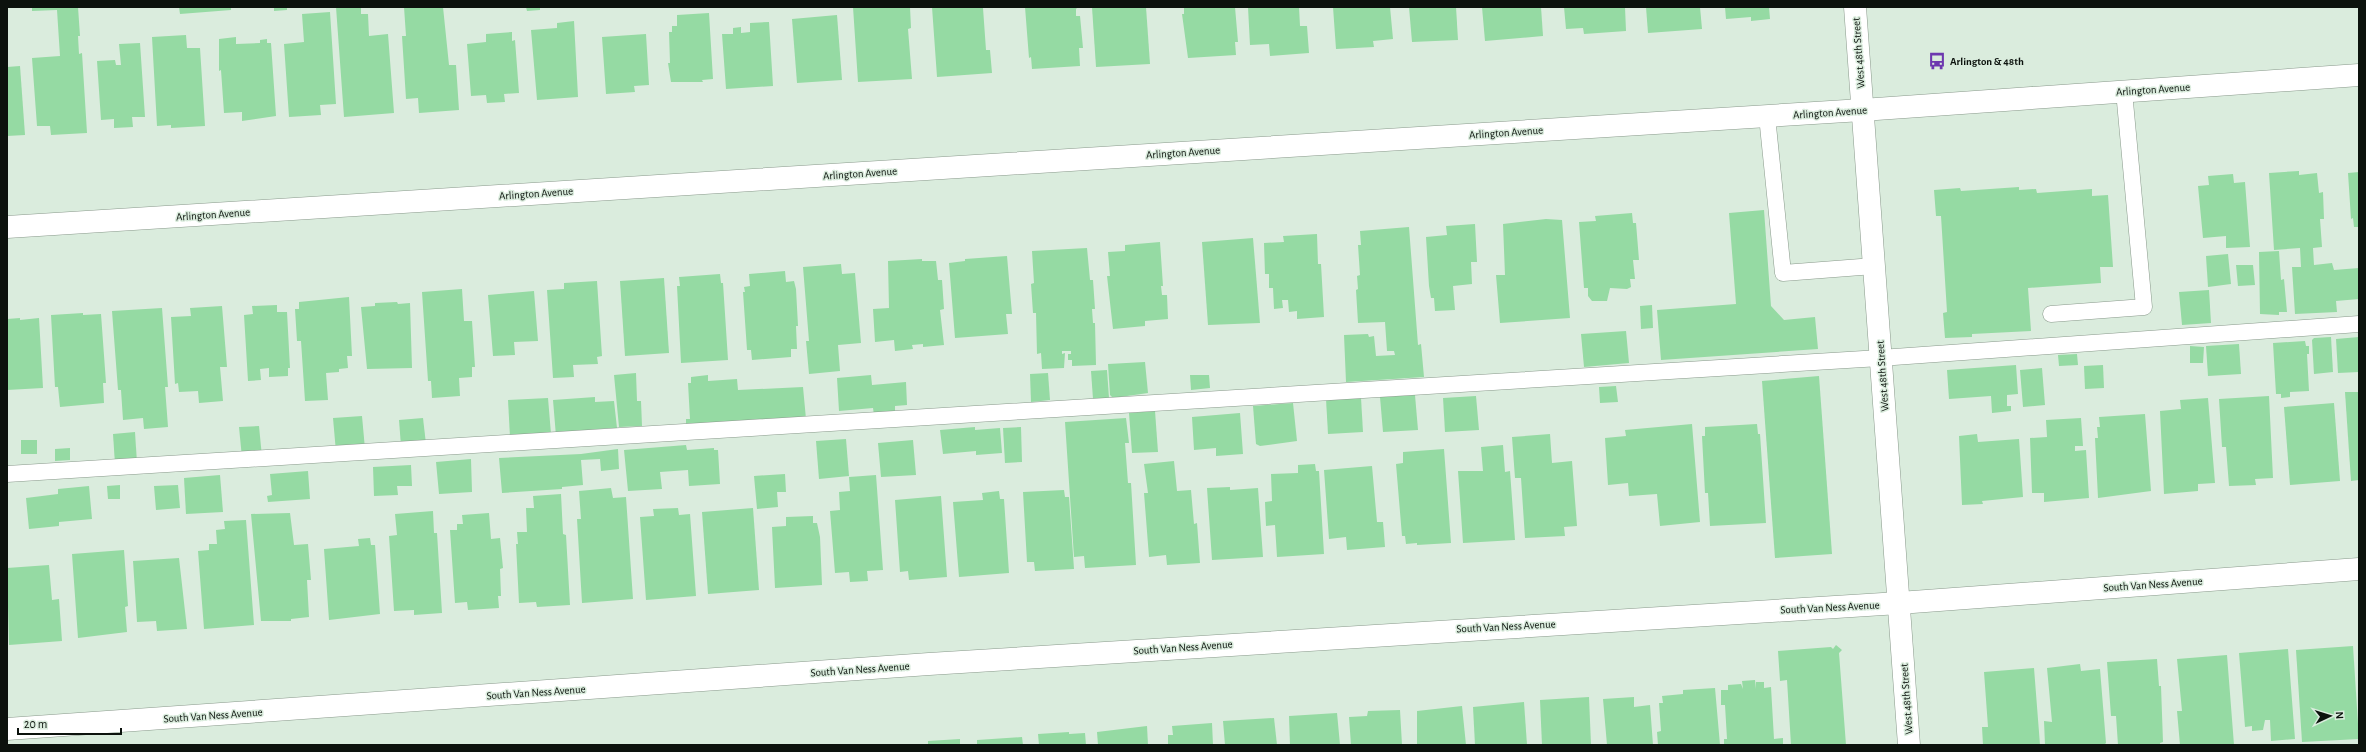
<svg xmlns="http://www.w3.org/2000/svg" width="2366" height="752" font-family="'Alegreya Sans',sans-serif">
<rect width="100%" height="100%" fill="#daecdd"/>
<g fill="#95daa3">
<path d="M 32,7 L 78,7 L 80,36 L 78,36 L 79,54 L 82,53 L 87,133 L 51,135 L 50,126 L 37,126 L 32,58 L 60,56 L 57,10 L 32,11 Z"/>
<path d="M 179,7 L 231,7 L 231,10 L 180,14 Z"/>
<path d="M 274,7 L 287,7 L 287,10 L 274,11 Z"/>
<path d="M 336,7 L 361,7 L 361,14 L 368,14 L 369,36 L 388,34 L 394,113 L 344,117 Z"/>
<path d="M 404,7 L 443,7 L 449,65 L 456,65 L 459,110 L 419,113 L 418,98 L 406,99 L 402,36 L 406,36 Z"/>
<path d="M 526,7 L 540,7 L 540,10 L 527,11 Z"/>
<path d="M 853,7 L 910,7 L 911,28 L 908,29 L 912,79 L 858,82 Z"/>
<path d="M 932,7 L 983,8 L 986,50 L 990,50 L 992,73 L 937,77 Z"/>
<path d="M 1025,7 L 1078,7 L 1076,9 L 1076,16 L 1080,16 L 1083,48 L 1079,48 L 1080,66 L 1032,69 L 1031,57 L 1029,58 Z"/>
<path d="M 1092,7 L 1146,7 L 1150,64 L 1096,67 Z"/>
<path d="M 1184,7 L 1235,7 L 1238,42 L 1235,42 L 1236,55 L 1188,58 L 1182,14 L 1184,14 Z"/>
<path d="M 1248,7 L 1299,7 L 1300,26 L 1307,26 L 1309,53 L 1270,56 L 1269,44 L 1250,45 Z"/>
<path d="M 1333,7 L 1390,7 L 1393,39 L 1373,41 L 1374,47 L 1336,49 Z"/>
<path d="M 1409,7 L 1456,7 L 1458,40 L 1412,42 Z"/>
<path d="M 1482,7 L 1541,7 L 1543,36 L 1485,41 Z"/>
<path d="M 1564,7 L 1625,7 L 1626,31 L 1584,34 L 1583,28 L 1566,29 Z"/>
<path d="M 1646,7 L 1700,7 L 1702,29 L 1648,33 Z"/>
<path d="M 1725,7 L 1769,7 L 1770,19 L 1751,21 L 1751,17 L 1726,19 Z"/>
<path d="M 330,12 L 336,104 L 320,105 L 321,115 L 289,117 L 284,44 L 304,42 L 302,14 Z"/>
<path d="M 709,13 L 713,79 L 702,80 L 703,82 L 671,82 L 668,63 L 670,63 L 669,32 L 672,32 L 672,26 L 677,26 L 677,15 Z"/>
<path d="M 837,15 L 842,80 L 797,83 L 792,19 Z"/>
<path d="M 574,21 L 578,97 L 537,100 L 531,30 L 557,28 L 557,23 Z"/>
<path d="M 769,22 L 773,86 L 726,89 L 722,34 L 733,34 L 733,28 L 741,27 L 741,33 L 750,32 L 750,23 Z"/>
<path d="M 512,32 L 512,41 L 515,40 L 519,93 L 504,94 L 505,102 L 487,103 L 486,95 L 471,96 L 467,44 L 486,42 L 486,34 Z"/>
<path d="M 646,34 L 649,85 L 634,86 L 635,92 L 606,94 L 602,37 Z"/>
<path d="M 186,35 L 187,48 L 200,48 L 205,126 L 171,128 L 171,125 L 157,126 L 152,37 Z"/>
<path d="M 236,37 L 236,44 L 260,43 L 260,40 L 267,39 L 267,43 L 271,43 L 276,116 L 242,121 L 242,112 L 224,113 L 221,70 L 219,71 L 219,39 Z"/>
<path d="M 140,43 L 145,117 L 132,117 L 133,127 L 114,128 L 114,119 L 101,120 L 97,61 L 115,60 L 116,65 L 121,65 L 119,44 Z"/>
<path d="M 20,66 L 25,135 L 7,136 L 7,67 Z"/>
<path d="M 2299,171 L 2299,175 L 2317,173 L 2319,193 L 2323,192 L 2324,219 L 2320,219 L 2322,247 L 2313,248 L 2314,265 L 2332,263 L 2334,270 L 2359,268 L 2359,299 L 2336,301 L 2337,312 L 2295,314 L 2292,267 L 2301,267 L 2300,248 L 2274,250 L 2269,173 Z"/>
<path d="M 2359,172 L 2359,227 L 2354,227 L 2353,218 L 2351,219 L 2348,173 Z"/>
<path d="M 2233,174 L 2234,183 L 2245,182 L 2250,247 L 2226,248 L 2226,236 L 2203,238 L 2198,186 L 2209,185 L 2208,176 Z"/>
<path d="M 2019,187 L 2019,190 L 2036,189 L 2037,193 L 2092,189 L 2092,196 L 2108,195 L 2113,267 L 2100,267 L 2101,283 L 2028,288 L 2031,331 L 1972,334 L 1972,337 L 1945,338 L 1943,313 L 1947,312 L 1941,216 L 1936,216 L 1934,190 L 1960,188 L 1961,191 Z"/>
<path d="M 1764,210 L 1771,306 L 1784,320 L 1815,317 L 1818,349 L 1661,360 L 1657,310 L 1736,304 L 1729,213 Z"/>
<path d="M 1632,213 L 1633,223 L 1636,223 L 1639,260 L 1633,260 L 1635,279 L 1630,279 L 1631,287 L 1627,289 L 1610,288 L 1607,301 L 1592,301 L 1588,296 L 1588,288 L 1584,288 L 1579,222 L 1596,221 L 1595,216 Z"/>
<path d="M 1546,219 L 1562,220 L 1570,318 L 1500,323 L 1496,275 L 1505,275 L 1503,224 Z"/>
<path d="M 1475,224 L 1477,262 L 1471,262 L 1472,284 L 1453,286 L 1455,310 L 1435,311 L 1434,298 L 1431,298 L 1429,286 L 1426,237 L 1447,235 L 1446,226 Z"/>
<path d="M 1409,227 L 1418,345 L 1421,344 L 1424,377 L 1346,382 L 1344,335 L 1368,334 L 1369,337 L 1374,336 L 1376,356 L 1395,355 L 1394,351 L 1387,351 L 1385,322 L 1358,323 L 1356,290 L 1358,289 L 1357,276 L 1360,275 L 1358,245 L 1361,245 L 1360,231 Z"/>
<path d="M 1317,234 L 1318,264 L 1321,264 L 1324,317 L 1297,319 L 1297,311 L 1289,312 L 1288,300 L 1282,300 L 1283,308 L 1274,309 L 1273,288 L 1269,288 L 1269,274 L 1265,274 L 1264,243 L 1284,242 L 1283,236 Z"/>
<path d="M 1253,238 L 1260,323 L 1208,325 L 1202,242 Z"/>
<path d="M 1160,242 L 1163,286 L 1161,286 L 1162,295 L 1167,295 L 1168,319 L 1145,321 L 1145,326 L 1113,329 L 1107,276 L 1110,276 L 1108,252 L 1125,251 L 1125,245 Z"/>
<path d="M 1087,248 L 1090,280 L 1093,280 L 1095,309 L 1092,309 L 1093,323 L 1095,323 L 1096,365 L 1072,366 L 1072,360 L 1068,360 L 1068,354 L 1071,354 L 1071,351 L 1062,351 L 1062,354 L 1065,353 L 1064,368 L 1042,369 L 1041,353 L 1037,354 L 1036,313 L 1033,313 L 1031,284 L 1034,283 L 1032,251 Z"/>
<path d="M 2279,251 L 2281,280 L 2284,279 L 2287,312 L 2279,312 L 2279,315 L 2260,314 L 2259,252 Z"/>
<path d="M 2228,254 L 2231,284 L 2208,287 L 2206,256 Z"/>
<path d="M 1007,256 L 1012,314 L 1006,314 L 1008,334 L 955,338 L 949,263 L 965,261 L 965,259 Z"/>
<path d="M 922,259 L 922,261 L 936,261 L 938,280 L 942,280 L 944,309 L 940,310 L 944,345 L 923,347 L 923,344 L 912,345 L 913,349 L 895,351 L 894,340 L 875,342 L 873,309 L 889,308 L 888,261 Z"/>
<path d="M 841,264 L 842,274 L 855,273 L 861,343 L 838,345 L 840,371 L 809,374 L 806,341 L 809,341 L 803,267 Z"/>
<path d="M 2236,265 L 2253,265 L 2255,285 L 2238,286 Z"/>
<path d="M 785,271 L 786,282 L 794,281 L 796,289 L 798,326 L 796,326 L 797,349 L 791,349 L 791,357 L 752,360 L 751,350 L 747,350 L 743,292 L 745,292 L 744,287 L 750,286 L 749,274 Z"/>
<path d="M 720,274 L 721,283 L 723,283 L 728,360 L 681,363 L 677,286 L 680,286 L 679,277 Z"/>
<path d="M 664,278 L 669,353 L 625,356 L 620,281 Z"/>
<path d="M 597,281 L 602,356 L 597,357 L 598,364 L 573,365 L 574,377 L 553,378 L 547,290 L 564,289 L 564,283 Z"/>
<path d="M 462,289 L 464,321 L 472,321 L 475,367 L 472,367 L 472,377 L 459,378 L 460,396 L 432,398 L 431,381 L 428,381 L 422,292 Z"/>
<path d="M 2209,290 L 2211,323 L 2182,325 L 2179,292 Z"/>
<path d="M 534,291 L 538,341 L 514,342 L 515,355 L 493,356 L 488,295 Z"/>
<path d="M 349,297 L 352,356 L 347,356 L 348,368 L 339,369 L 339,372 L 326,373 L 328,400 L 305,401 L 301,341 L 297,341 L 295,309 L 299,309 L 299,302 Z"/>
<path d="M 397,302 L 398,304 L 410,303 L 412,368 L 367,369 L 361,307 L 375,306 L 375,303 Z"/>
<path d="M 277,305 L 277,312 L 287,312 L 290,368 L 288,368 L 288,376 L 269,377 L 269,368 L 260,369 L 261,380 L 248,381 L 244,315 L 253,314 L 252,306 Z"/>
<path d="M 1652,305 L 1653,328 L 1641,329 L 1640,306 Z"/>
<path d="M 222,306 L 227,367 L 220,367 L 223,401 L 199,403 L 198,391 L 179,392 L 178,383 L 175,384 L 171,317 L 191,316 L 190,308 Z"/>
<path d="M 162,308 L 168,387 L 165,387 L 168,427 L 144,429 L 143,418 L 123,420 L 121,390 L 118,390 L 112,311 Z"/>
<path d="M 83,313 L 83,315 L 101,314 L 106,383 L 103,383 L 104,403 L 60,407 L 58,387 L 55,387 L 51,315 Z"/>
<path d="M 20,318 L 20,320 L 39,318 L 43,388 L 7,390 L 7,319 Z"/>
<path d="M 1626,331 L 1629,363 L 1584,367 L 1581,334 Z"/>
<path d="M 2331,337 L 2333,372 L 2314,374 L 2312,340 L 2314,338 Z"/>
<path d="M 2359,337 L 2359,372 L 2338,373 L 2336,339 Z"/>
<path d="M 2305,341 L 2306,346 L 2309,346 L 2309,354 L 2307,354 L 2309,391 L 2290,392 L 2290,397 L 2281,398 L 2281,394 L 2276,394 L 2273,343 Z"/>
<path d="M 2239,344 L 2241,374 L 2208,376 L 2206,346 Z"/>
<path d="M 2190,346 L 2204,347 L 2203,363 L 2190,363 Z"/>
<path d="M 2077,354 L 2078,365 L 2059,366 L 2058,355 Z"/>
<path d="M 1145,362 L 1148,393 L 1113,398 L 1110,395 L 1108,364 Z"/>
<path d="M 2016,365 L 2018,394 L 2007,395 L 2007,406 L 2011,406 L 2011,411 L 1992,413 L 1991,396 L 1949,399 L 1947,370 Z"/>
<path d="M 2103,365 L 2104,388 L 2085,389 L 2084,366 Z"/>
<path d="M 2042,368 L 2045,405 L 2023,407 L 2020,370 Z"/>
<path d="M 1107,370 L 1109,398 L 1093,399 L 1091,371 Z"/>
<path d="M 636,373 L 637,401 L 641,401 L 642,426 L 619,427 L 614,375 Z"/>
<path d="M 1048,373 L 1050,400 L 1031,402 L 1030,374 Z"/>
<path d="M 708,375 L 708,381 L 737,379 L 738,390 L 803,387 L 806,419 L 686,428 L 686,419 L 690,419 L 688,383 L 691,383 L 691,377 Z"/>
<path d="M 871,375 L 872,385 L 906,382 L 907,405 L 895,406 L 895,413 L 874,415 L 873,408 L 839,411 L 837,378 Z"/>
<path d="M 1190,375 L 1209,375 L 1210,388 L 1191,390 Z"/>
<path d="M 1819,376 L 1832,554 L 1775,558 L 1762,381 Z"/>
<path d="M 1616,386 L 1618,402 L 1600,403 L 1599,387 Z"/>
<path d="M 2345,392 L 2359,392 L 2359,480 L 2351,481 Z"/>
<path d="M 1415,395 L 1418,430 L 1383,432 L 1380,397 Z"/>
<path d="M 1476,396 L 1479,430 L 1445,432 L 1443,398 Z"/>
<path d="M 2269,396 L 2273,478 L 2255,479 L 2256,485 L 2229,486 L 2226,447 L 2222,447 L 2219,399 Z"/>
<path d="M 595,397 L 595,402 L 614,401 L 617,428 L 597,429 L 598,433 L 556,436 L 553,400 Z"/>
<path d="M 548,398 L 551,434 L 510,437 L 508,400 Z"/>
<path d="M 1361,398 L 1363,432 L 1328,434 L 1326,399 Z"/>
<path d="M 2208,398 L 2215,483 L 2198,484 L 2198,491 L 2164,494 L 2160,411 L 2181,409 L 2180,400 Z"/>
<path d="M 1293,403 L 1297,441 L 1260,446 L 1256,444 L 1253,406 Z"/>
<path d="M 2334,403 L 2340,481 L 2290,485 L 2284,407 Z"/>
<path d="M 1155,411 L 1158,452 L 1132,453 L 1129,413 Z"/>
<path d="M 1240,413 L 1243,454 L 1216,456 L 1216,448 L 1194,450 L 1192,417 Z"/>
<path d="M 2145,414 L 2151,491 L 2098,498 L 2095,438 L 2098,438 L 2097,427 L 2100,427 L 2099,417 Z"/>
<path d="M 362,416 L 365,449 L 336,452 L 333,418 Z"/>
<path d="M 423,418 L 426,444 L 401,446 L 399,420 Z"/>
<path d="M 1126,418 L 1129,443 L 1125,443 L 1128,483 L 1131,483 L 1136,565 L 1085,568 L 1084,556 L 1074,557 L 1065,422 Z"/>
<path d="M 2081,418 L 2083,446 L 2075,446 L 2075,451 L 2086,450 L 2089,498 L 2044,502 L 2044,493 L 2032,493 L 2030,438 L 2047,437 L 2046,420 Z"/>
<path d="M 1692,424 L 1700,522 L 1660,526 L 1657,494 L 1629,496 L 1628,483 L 1608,485 L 1605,438 L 1626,436 L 1625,430 Z"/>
<path d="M 1757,424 L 1758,434 L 1760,434 L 1766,523 L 1710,526 L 1708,493 L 1705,493 L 1702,436 L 1705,436 L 1705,427 Z"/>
<path d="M 259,426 L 262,457 L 242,458 L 239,427 Z"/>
<path d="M 975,427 L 975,430 L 1000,428 L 1002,453 L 976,455 L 976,451 L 943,454 L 940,430 Z"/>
<path d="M 1021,427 L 1022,462 L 1005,463 L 1003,428 Z"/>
<path d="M 135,432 L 137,463 L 115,464 L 113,434 Z"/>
<path d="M 1550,434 L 1552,463 L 1572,461 L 1577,526 L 1564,527 L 1565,536 L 1525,538 L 1521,478 L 1515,478 L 1512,437 Z"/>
<path d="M 1977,434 L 1978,442 L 2019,439 L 2023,497 L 1982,501 L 1983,504 L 1962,505 L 1959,436 Z"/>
<path d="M 846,439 L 849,476 L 819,479 L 816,441 Z"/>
<rect x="21" y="440" width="16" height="14"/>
<path d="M 913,440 L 916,475 L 881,477 L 878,443 Z"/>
<path d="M 686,445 L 687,450 L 714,448 L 714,450 L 718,450 L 720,484 L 689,486 L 688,470 L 660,472 L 662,489 L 628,491 L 624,450 Z"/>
<path d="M 1503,445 L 1505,472 L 1510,471 L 1515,540 L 1463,543 L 1458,471 L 1483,471 L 1481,447 Z"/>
<path d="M 70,448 L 70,460 L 55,461 L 55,449 Z"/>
<path d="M 618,449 L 619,469 L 601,471 L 600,459 L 581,460 L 583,485 L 562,487 L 562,489 L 502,493 L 499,458 L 581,454 Z"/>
<path d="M 1444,449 L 1451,543 L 1417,545 L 1417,543 L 1406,544 L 1405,536 L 1402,536 L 1396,464 L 1403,463 L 1403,452 Z"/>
<path d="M 471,459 L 472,492 L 439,494 L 436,462 Z"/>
<path d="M 1174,461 L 1177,491 L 1191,490 L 1194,524 L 1197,523 L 1200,563 L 1167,565 L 1166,555 L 1149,557 L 1144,493 L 1148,493 L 1144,464 Z"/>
<path d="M 1315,464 L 1316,471 L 1319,471 L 1324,554 L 1277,557 L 1275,525 L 1266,526 L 1265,502 L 1272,501 L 1271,474 L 1298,473 L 1298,465 Z"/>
<path d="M 411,465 L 412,486 L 397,486 L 398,495 L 374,496 L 373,467 Z"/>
<path d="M 1372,466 L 1377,522 L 1383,522 L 1385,547 L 1347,550 L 1346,537 L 1329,539 L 1324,470 Z"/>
<path d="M 308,471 L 310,499 L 268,502 L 267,496 L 272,495 L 270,474 Z"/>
<path d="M 785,474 L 786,492 L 777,492 L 778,507 L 757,509 L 754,476 Z"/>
<path d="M 220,475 L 223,512 L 186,514 L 184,478 Z"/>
<path d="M 876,475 L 883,570 L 867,571 L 868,581 L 850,582 L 849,572 L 835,573 L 830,511 L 840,510 L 839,492 L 850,491 L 849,477 Z"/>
<path d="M 120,485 L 120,499 L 108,499 L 107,486 Z"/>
<path d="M 178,485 L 180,508 L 156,510 L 154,486 Z"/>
<path d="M 89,486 L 92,519 L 59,522 L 59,526 L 29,529 L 26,498 L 58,494 L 58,489 Z"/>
<path d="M 1230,487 L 1230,490 L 1258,488 L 1263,557 L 1212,560 L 1207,488 Z"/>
<path d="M 611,488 L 613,498 L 626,497 L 633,599 L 582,603 L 577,519 L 581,519 L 579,491 Z"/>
<path d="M 1064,490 L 1065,497 L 1069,497 L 1074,569 L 1035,571 L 1034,562 L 1027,562 L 1023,492 Z"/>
<path d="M 999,491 L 1000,499 L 1004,499 L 1009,573 L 959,577 L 953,502 L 983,500 L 982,493 Z"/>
<path d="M 561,494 L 563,534 L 566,535 L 570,605 L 537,607 L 536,602 L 519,603 L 516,544 L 518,544 L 517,532 L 527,532 L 526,508 L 534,508 L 533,496 Z"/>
<path d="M 941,496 L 947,577 L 909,580 L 908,571 L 900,572 L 895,500 Z"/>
<path d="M 678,508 L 679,515 L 690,514 L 696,596 L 646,600 L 640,517 L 654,516 L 653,509 Z"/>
<path d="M 753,508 L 759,590 L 708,594 L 702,512 Z"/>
<path d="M 433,511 L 434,533 L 437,533 L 442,613 L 414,615 L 414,610 L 394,611 L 389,536 L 397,535 L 395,514 Z"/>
<path d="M 290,513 L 294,545 L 308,544 L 311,580 L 307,580 L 309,617 L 291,619 L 291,621 L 261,621 L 251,514 Z"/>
<path d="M 489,513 L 491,539 L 500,538 L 503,568 L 500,569 L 501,596 L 498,596 L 499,608 L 468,610 L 467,602 L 455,603 L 450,530 L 457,530 L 457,524 L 463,524 L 462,515 Z"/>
<path d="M 813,516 L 813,523 L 817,523 L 820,537 L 822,585 L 775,588 L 772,527 L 786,526 L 786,517 Z"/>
<path d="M 246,520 L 254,625 L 204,629 L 198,551 L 209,550 L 209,544 L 217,544 L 216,530 L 225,529 L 224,521 Z"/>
<path d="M 370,538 L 371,545 L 375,545 L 380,614 L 329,620 L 324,549 L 359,546 L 358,539 Z"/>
<path d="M 124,550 L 128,606 L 125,607 L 127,632 L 78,638 L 72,554 Z"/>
<path d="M 179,558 L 187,629 L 157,631 L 156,621 L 137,622 L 133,561 Z"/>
<path d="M 49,565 L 52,600 L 59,599 L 62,641 L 9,645 L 7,568 Z"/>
<path d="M 1836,645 L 1842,650 L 1839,653 L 1846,745 L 1791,745 L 1787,680 L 1780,681 L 1778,651 L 1831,647 L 1833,649 Z"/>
<path d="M 2353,646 L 2359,739 L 2302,742 L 2296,650 Z"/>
<path d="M 2288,649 L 2295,739 L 2271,741 L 2270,720 L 2265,720 L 2263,730 L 2252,731 L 2252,726 L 2245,727 L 2239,653 Z"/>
<path d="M 2227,655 L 2234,745 L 2180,745 L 2177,711 L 2182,711 L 2177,659 Z"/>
<path d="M 2157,659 L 2159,686 L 2161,686 L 2163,742 L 2160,743 L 2160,745 L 2118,745 L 2116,716 L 2111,716 L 2107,662 Z"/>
<path d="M 2080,664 L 2081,671 L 2100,669 L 2106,743 L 2104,745 L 2045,745 L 2044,721 L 2052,722 L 2047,668 Z"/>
<path d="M 2034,668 L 2040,745 L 1983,745 L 1982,727 L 1988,727 L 1984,672 Z"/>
<path d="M 1755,680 L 1756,689 L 1756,682 L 1764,682 L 1764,688 L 1771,687 L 1774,739 L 1783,738 L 1783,745 L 1724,745 L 1724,739 L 1727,739 L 1725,705 L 1721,705 L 1721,690 L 1728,690 L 1728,685 L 1741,684 L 1743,689 L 1742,681 Z"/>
<path d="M 1715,688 L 1720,745 L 1658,745 L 1657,732 L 1661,731 L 1659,703 L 1663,703 L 1662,696 L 1683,694 L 1683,690 Z"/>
<path d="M 1589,697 L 1591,745 L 1542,745 L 1540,700 Z"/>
<path d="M 1634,697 L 1634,707 L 1650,705 L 1653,745 L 1607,745 L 1603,699 Z"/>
<path d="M 1524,702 L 1527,745 L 1475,745 L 1473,707 Z"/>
<path d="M 1462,706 L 1466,745 L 1417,745 L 1417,711 Z"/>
<path d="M 1400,710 L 1402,745 L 1351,745 L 1349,717 L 1367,716 L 1368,711 Z"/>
<path d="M 1337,713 L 1340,745 L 1290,745 L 1289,716 Z"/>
<path d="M 1274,718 L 1277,745 L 1225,745 L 1223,721 Z"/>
<path d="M 1212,723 L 1213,745 L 1168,745 L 1168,735 L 1173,735 L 1172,726 Z"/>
<path d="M 1147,726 L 1148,745 L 1098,745 L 1097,732 Z"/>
<path d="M 1069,732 L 1069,734 L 1085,733 L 1086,745 L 1039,745 L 1038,734 Z"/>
<path d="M 1022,737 L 1023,745 L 977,745 L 977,740 Z"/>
<path d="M 960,739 L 960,745 L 928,745 L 928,741 Z"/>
</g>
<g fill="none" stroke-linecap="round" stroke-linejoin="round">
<g stroke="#89998b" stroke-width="17">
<g id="service">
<path d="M 1767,116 L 1783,273 L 1874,266"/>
<path d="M 2051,314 L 2144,307 L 2124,91"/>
<path d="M 7,474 L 1880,358 L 2359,324"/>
</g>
</g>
<g stroke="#89998b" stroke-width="23">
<path id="minor" d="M 7,729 L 929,664 L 1899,603 L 2359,569"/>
</g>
<g stroke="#89998b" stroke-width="23">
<path id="tertiary" d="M 1855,7 L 1909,745"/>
</g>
<g stroke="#89998b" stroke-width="23">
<path id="secondary" d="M 7,227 L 1862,110 L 2359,75"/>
</g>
<use href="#service" stroke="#fff" stroke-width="16"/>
<use href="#minor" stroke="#fff" stroke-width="22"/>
<use href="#tertiary" stroke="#fff" stroke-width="22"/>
<use href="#secondary" stroke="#fff" stroke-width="22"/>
</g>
<defs>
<g id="bus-bare" transform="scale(1.38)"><path d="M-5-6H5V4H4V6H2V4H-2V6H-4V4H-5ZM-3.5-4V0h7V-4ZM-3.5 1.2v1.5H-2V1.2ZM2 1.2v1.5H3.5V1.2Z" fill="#6d38af" stroke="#daecdd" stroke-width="2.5" paint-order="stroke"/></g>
</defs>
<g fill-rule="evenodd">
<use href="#bus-bare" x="1937" y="61"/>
</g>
<g text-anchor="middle" stroke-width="3" stroke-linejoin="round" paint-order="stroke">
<g font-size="11" fill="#0c120d" stroke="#daecdd">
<text transform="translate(1858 53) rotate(-94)" y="4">West 48th Street</text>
<text transform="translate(2153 89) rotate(-4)" y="4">Arlington Avenue</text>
<text transform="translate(1830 112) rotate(-4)" y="4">Arlington Avenue</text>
<text transform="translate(1506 132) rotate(-4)" y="4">Arlington Avenue</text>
<text transform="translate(1183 152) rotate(-4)" y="4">Arlington Avenue</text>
<text transform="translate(860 173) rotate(-4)" y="4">Arlington Avenue</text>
<text transform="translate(536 193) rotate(-4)" y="4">Arlington Avenue</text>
<text transform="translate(213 214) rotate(-4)" y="4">Arlington Avenue</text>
<text transform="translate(1882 376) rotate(-94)" y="4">West 48th Street</text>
<text transform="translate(2153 584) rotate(-4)" y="4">South Van Ness Avenue</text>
<text transform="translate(1830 607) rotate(-3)" y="4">South Van Ness Avenue</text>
<text transform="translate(1506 626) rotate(-3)" y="4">South Van Ness Avenue</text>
<text transform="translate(1183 647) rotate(-4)" y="4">South Van Ness Avenue</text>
<text transform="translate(860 669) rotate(-4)" y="4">South Van Ness Avenue</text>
<text transform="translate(536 692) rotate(-4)" y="4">South Van Ness Avenue</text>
<text transform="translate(1906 699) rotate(-94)" y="4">West 48th Street</text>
<text transform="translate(213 715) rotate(-4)" y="4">South Van Ness Avenue</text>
</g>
<g font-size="11" font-weight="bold" fill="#0c120d" stroke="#daecdd" text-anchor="start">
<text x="1950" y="65">Arlington &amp; 48th</text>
</g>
</g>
<rect width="2366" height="752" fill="none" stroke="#0c120d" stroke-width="16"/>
<g transform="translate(2330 716) rotate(86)" stroke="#daecdd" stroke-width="3" paint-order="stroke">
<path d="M0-3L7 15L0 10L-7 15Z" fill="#0c120d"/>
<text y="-6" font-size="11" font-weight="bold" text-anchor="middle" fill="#0c120d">N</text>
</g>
<path d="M18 728v6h103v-6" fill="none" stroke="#0c120d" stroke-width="2"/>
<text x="24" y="728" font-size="12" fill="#0c120d" stroke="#daecdd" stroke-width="3" paint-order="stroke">20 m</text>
</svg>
